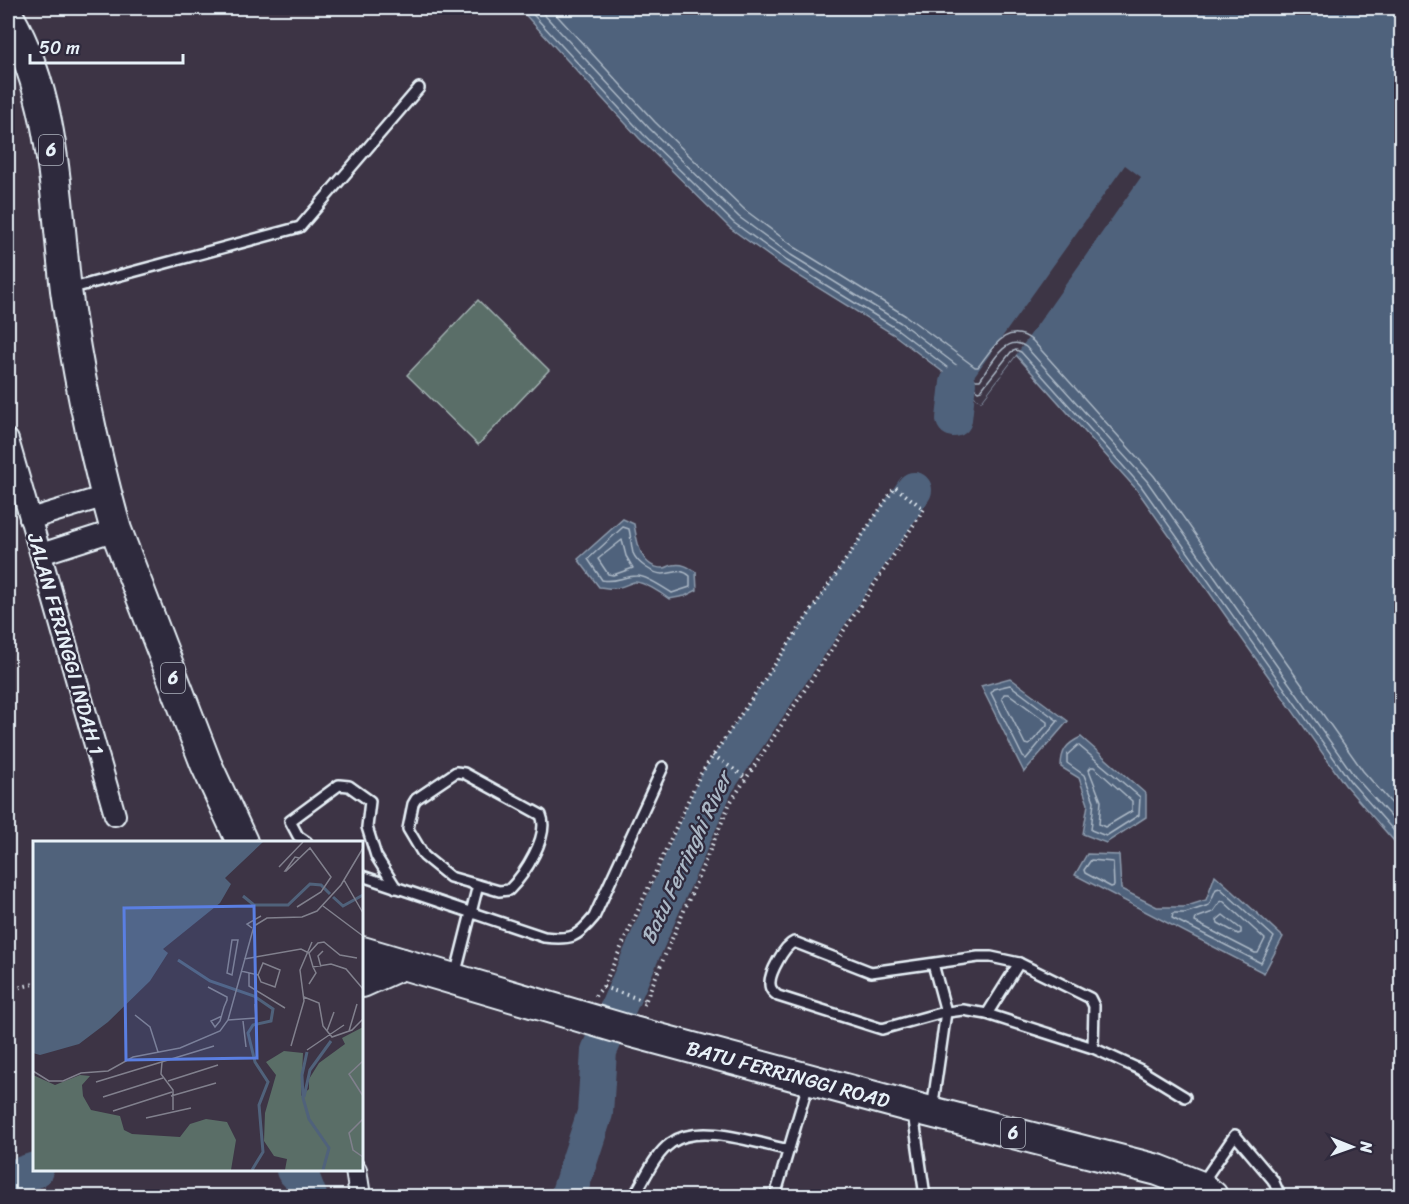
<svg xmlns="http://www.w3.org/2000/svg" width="1409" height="1204" font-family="Sriracha,sans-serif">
<rect width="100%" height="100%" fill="#3d3445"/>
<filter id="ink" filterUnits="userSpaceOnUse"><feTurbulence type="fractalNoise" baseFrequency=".0167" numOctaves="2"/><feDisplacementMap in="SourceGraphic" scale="12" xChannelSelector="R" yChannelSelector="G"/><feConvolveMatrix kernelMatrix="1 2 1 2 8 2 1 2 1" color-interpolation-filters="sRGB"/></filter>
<g filter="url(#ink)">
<path fill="#5a6e67" stroke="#a1b0b0" stroke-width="1.5" d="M 478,300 L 549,370 L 478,445 L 407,375 Z"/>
<g fill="#50627b" stroke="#8d9bad" stroke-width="1.5">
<path d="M 519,8 L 1401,8 L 1401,849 L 1345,785 L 1137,490 L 1016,355 L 981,401 L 893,334 L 783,266 L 730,228 L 639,138 Z"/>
<path d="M 623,519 L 634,524 C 637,541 640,569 664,568 C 667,568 670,565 673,565 C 682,563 689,567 696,572 L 697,590 L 685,596 L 669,599 C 661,593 643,581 634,582 C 627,584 621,588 614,588 C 610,589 604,587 599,587 L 578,559 Z"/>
<path d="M 1010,678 L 1068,721 L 1024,772 L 981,686 Z"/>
<path d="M 1081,737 L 1146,794 L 1146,817 L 1106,843 L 1083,834 L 1088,804 L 1079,778 L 1061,767 C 1061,751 1066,744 1081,737 Z"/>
<path d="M 1087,854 L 1119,855 L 1121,889 L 1157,907 L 1184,907 L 1206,900 L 1215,875 L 1283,937 L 1264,973 L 1075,875 Z"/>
</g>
<path fill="#3d3445" d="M 1125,165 L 1141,177 L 1016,355 L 981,401 L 965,389 Z"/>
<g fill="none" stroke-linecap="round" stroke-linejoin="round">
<g stroke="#abb8c6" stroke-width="1.5">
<path d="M 527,8 L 643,134 L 734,223 L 787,261 L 897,329 L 978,391 L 981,390 L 1011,352 L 1016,350 L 1021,352 L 1141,486 L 1350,781 L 1402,840"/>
<path d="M 538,8 L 649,128 L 739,217 L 791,255 L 901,323 L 976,380 L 980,380 C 990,366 1006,332 1026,347 L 1147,481 L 1355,777 L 1402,829"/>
<path d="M 550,8 L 655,122 L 745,210 L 796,248 L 906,316 L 975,367 L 978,367 C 992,349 1007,320 1033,341 L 1154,476 L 1363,771 L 1402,815"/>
<path d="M 623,527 L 629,529 C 631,537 631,545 633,553 C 637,563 653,574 663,574 C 674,574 680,567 690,576 L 690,587 L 672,593 C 664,588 645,575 637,576 C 624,576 615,583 602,580 L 588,559 Z"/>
<path d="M 622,540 L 626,556 L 633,568 L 613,575 L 608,574 L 598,559 Z"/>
<path d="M 1010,685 L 1058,721 L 1026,759 L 1023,757 L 991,693 L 993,689 Z"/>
<path d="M 1004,694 L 1009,694 L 1047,722 L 1047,725 L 1029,745 L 1025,744 L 1002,698 Z"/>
<path d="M 1078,745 L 1140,797 L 1139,815 L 1106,836 L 1091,830 L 1094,801 L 1084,775 L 1067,763 L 1067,755 Z"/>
<path d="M 1091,767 L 1094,767 L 1132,801 L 1132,811 L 1105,827 L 1099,824 L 1101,801 L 1089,770 Z"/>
<path d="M 1091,860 L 1113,862 L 1114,886 L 1111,887 L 1085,873 L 1084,870 Z"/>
<path d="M 1220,888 L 1274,937 L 1261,963 L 1172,918 L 1173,913 L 1185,913 L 1209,905 L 1216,889 Z"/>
<path d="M 1223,901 L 1265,939 L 1258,953 L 1255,953 L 1195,922 L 1196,918 L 1213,912 L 1220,902 Z"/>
<path d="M 1223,915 L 1241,929 L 1241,933 L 1238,934 L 1218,923 L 1217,920 Z"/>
</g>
<g stroke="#50627b" stroke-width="36">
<path d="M 954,419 L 958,383"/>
<path d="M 294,1170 L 302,1178 L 309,1196"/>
<path d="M 8,1179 L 35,1170"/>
<path d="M 568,1196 L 595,1113 L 599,1051 L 716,784 L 914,490"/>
</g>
<g stroke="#e8f1f8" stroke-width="14">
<g id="lane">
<path d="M 69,289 L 300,227 L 419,88"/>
<path d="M 456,772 L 464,773 L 541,815 C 550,836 524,875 509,890 L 499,891 L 450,877 L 424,856 L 408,829 L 413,804 L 416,799 Z"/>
<path d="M 307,842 L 298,836 L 290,821 L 339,785 L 349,786 L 370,801 L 367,827 L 376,856 L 396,888"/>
<path d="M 362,876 L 544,937 C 571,940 577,938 594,917 L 663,767"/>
<path d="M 794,942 L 871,972 L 978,957 L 991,957 L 1019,963 L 1090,998 L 1094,1006 L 1093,1048 L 987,1014 L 963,1010 L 940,1013 L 882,1029 L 778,996 C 774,993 770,990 770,984 C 769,974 784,946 794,942 Z"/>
<path d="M 455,976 L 478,885"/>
<path d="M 987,1014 L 1019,963"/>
<path d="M 1093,1048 L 1139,1069 L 1185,1097"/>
<path d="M 932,1110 L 946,1012 L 933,964"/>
<path d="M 913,1113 L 925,1196"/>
<path d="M 1202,1183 L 1235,1135 L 1273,1180 L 1280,1196"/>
<path d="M 634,1196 C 645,1179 654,1155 671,1143 C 699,1122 756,1143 789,1150"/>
<path d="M 775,1196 L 808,1084"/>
</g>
</g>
<g stroke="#e8f1f8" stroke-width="24">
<g id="street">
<path d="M 8,440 L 115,815"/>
<path d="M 30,519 L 106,496"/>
<path d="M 41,554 L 116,530"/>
<path d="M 356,1170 L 360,1196"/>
</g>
</g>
<g stroke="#e8f1f8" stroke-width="34">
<g id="primary">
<path d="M 8,16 C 56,100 55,196 66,290 C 77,371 94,452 116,530 L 206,764 L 242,842"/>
<path d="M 362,952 L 633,1032 L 923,1110 L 1158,1170 L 1199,1186 L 1212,1196"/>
<path d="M 362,982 L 402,964"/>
</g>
</g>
<g stroke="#e8f1f8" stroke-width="4" stroke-dasharray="1.5 4.5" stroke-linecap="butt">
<path d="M 713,755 L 746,778"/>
<path d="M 603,987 L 645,1001"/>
<path d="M 8,990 L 34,984"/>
<path d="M 595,996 L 603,987 L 700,775 L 895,487 L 924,509 L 730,803 L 642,1009"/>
</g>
<use href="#lane" stroke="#2f2a3d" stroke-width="9"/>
<use href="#street" stroke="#2f2a3d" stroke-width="20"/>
<use href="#primary" stroke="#2f2a3d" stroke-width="30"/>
</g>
</g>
<g text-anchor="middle" stroke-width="4.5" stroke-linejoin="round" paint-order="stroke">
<g fill="#2f2a3d" stroke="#b0b5c0" stroke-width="1.5">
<rect x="39" y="135" width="24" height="30" rx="4.5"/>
<rect x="161" y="663" width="24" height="30" rx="4.5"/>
<rect x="1001" y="1118" width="24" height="30" rx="4.5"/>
</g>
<g font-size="18" font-weight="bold" fill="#e8f1f8">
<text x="51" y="156">6</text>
<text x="173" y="684">6</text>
<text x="1013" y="1139">6</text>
</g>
<g font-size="20" fill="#e8f1f8" stroke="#2f2a3d">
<text transform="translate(66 644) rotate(74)" y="7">JALAN FERINGGI INDAH 1</text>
<text transform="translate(788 1074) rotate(15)" y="7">BATU FERRINGGI ROAD</text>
</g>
<g font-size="21" font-style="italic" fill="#abb8c6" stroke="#2f2a3d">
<text transform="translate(686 858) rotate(-65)" y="7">Batu Ferringhi River</text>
</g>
</g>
<g transform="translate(33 841)">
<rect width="330" height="330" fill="#3d3445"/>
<path d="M 330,186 L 330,329 L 252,329 L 254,318 L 241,315 L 231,300 L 232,272 L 243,234 L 233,221 L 251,210 L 270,212 L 268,255 L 276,248 L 276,238 L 286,222 L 312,203 L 309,197 ZM 0,234 L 22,244 L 47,234 L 57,235 L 49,244 L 50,255 L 58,269 L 87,275 L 91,289 L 99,293 L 147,296 L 157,283 L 173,278 L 194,281 L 203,299 L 198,329 L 0,329 Z" fill="#5a6e67"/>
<path d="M 0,1 L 230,1 L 192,37 L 198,43 L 187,62 L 130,108 L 135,112 L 117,140 L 75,181 L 46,203 L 7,214 L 0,212 Z" fill="#50627b"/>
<path fill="none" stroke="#50627b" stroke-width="3" d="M 210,55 L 221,64 L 255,64 L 277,43 L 288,44 L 297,53M 300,56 L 310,65 L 330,54M 145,119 L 177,140 L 221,155 L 240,168 L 238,180 L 220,184 L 215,192 L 222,221 L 235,241 L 226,264 L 230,311 L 219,329M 274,211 L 269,234 L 270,257 L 276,278 L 296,307 L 290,329M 271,256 L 277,229 L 298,200"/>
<path fill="none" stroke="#81808d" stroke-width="1.5" d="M 246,26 L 270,1M 311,39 L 330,72M 290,65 L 330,95M 264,66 L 288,51 L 298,36 L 277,7 L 253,30 L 252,30 L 262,16 L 266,17M 219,87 L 214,83 L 228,75M 199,99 L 205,99 L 199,134 L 194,132 ZM 276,112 L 285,102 L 291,101 L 307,114 L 324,117M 211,118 L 268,108 L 276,112 L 280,126 L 298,123 L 313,128 L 330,148M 288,126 L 285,115 L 290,110M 208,130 L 225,134 L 228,141 L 242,146 L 247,129 L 230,122 L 225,134M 216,132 L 216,145 L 252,167M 276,143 L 283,132 L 280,126M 175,146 L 194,156 L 194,159 L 191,166 L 187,180 L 182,186 L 178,180 L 189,175M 271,156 L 286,162 L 290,185 L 299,196 L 319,189 L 330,178M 102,174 L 117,186 L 125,211M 195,179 L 223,177 L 222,163M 210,180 L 213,206M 294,190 L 301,171M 316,190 L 324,163M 258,205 L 271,160 L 267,129 L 279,101M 274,209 L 311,184M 330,220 L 316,233 L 330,255M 129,221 L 128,233 L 140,249 L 140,269M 0,230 L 16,240 L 30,240 L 48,232 L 75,230 L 100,216 L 147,207 L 187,190 L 195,179 L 221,85 L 234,77 L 269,76 L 284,70 L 308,44 L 330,7M 135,240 L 185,224M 63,241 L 181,205M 138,255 L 183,242M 70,256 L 130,237M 80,270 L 139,251M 113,277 L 158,267M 330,278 L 316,292 L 320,309 L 330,316"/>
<path fill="#5a7fe2" fill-opacity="0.15" stroke="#5a7fe2" stroke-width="3" d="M 221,65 L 224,217 L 93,219 L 91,67 Z"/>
<rect width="330" height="330" fill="none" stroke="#e8f1f8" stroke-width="3"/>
</g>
<rect width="1409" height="1204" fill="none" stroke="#2f2a3d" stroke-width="30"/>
<rect x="15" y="15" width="1379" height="1174" fill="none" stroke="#e8f1f8" stroke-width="2" filter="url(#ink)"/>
<g transform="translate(1352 1147) rotate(91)" stroke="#2f2a3d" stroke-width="4.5" paint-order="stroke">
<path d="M0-4.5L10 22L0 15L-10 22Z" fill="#e8f1f8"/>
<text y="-9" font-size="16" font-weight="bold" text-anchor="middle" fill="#e8f1f8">N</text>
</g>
<path d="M30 54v9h153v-9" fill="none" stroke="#e8f1f8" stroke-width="3"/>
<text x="39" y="54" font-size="18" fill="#e8f1f8" stroke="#2f2a3d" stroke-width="4.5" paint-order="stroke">50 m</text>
</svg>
